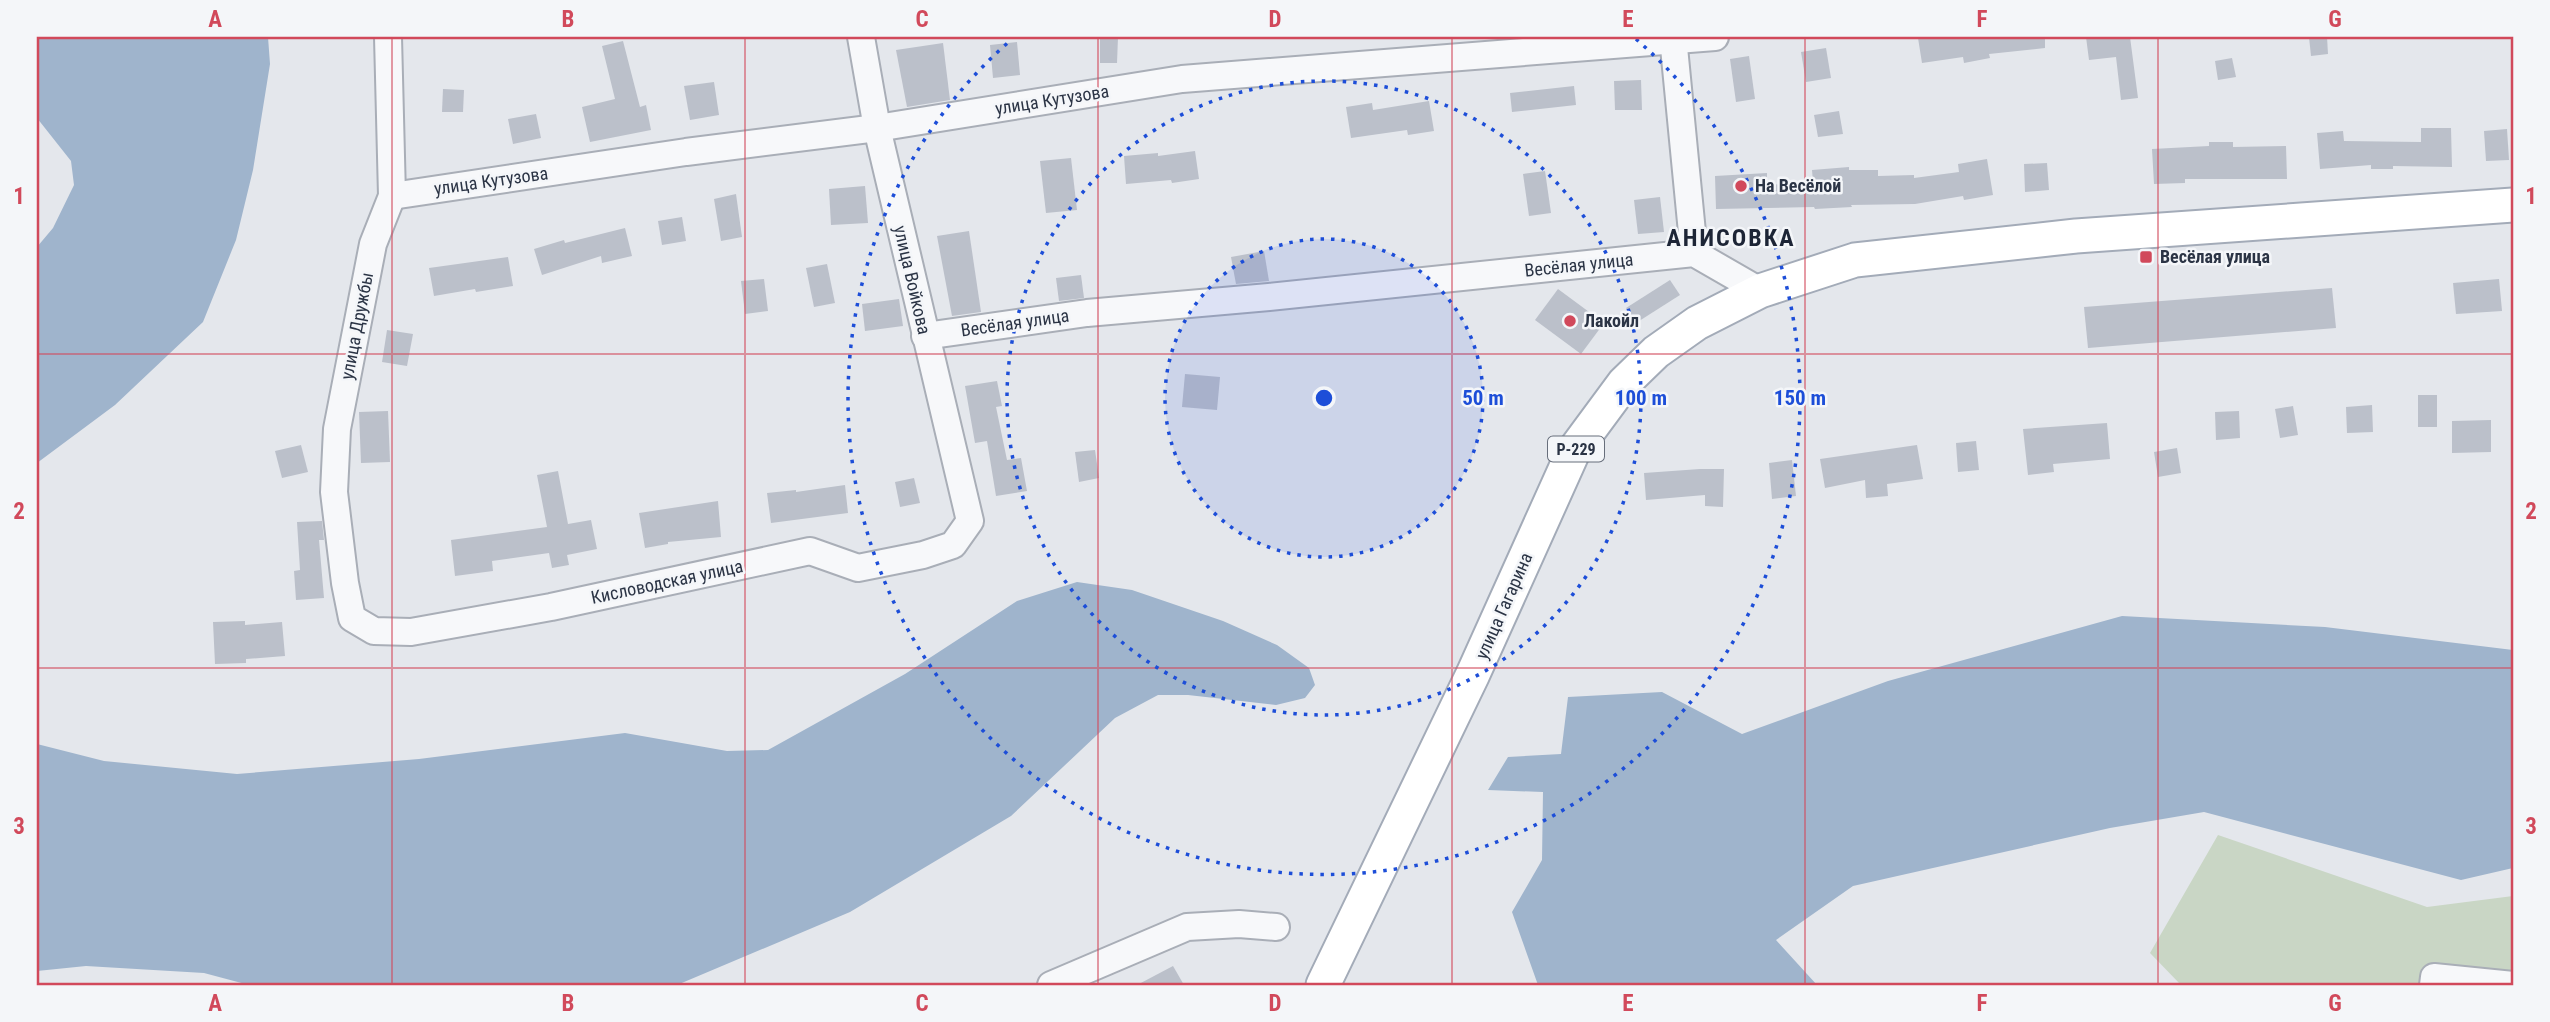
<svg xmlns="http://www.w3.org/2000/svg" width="2550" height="1022" font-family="'Roboto Condensed',sans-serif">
<rect width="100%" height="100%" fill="#e4e7ec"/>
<path fill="#c9d6c5" d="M 2218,835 L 2427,907 L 2513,896 L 2513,985 L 2181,985 L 2150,953 Z"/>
<g fill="#9fb4cc">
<path d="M 37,37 L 268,37 L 270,64 L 253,170 L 236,240 L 203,322 L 115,405 L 37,463 L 37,247 L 53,228 L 74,185 L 71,161 L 37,118 Z"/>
<path d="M 1077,582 L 1132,590 L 1223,621 L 1277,645 L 1309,668 L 1315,685 L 1305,698 L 1276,705 L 1188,695 L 1158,695 L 1115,718 L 1011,816 L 850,912 L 677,985 L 249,985 L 204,973 L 86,966 L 37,971 L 37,744 L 104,761 L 237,774 L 419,759 L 625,733 L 727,751 L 768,750 L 905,674 L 1017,601 Z"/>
<path d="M 2122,616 L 2325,627 L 2513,650 L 2513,868 L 2461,880 L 2204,812 L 2110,828 L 1853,886 L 1776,940 L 1817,985 L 1538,985 L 1512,912 L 1542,860 L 1543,792 L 1488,790 L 1508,757 L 1561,754 L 1568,697 L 1662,692 L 1742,734 L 1888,681 Z"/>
</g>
<g fill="#bbc0ca">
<path d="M 1100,37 L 1118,37 L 1117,63 L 1100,63 Z"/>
<path d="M 1927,37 L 2045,37 L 2045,48 L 1989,54 L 1990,58 L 1964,63 L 1963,57 L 1922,63 L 1918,38 Z"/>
<path d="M 2086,37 L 2130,37 L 2138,98 L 2121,100 L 2116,57 L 2089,60 Z"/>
<path d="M 2309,37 L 2327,37 L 2328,54 L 2311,56 Z"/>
<path d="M 623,41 L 640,107 L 646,105 L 651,130 L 590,142 L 582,107 L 615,99 L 602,46 Z"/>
<path d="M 1017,42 L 1020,75 L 993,78 L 990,45 Z"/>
<path d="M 943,43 L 950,100 L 907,107 L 896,50 Z"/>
<path d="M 1826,48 L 1831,78 L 1806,82 L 1801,52 Z"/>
<path d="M 1749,56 L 1755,99 L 1736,102 L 1730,59 Z"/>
<path d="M 2232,58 L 2236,77 L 2218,80 L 2215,61 Z"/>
<path d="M 1641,80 L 1642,110 L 1615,110 L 1614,81 Z"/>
<path d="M 714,82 L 719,115 L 690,120 L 684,86 Z"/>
<path d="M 1574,86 L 1576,105 L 1512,112 L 1510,93 Z"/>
<path d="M 443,89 L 464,90 L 463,112 L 442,112 Z"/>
<path d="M 1429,101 L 1434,131 L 1408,135 L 1407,130 L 1351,138 L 1346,107 L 1372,103 L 1373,110 Z"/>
<path d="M 1839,111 L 1843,134 L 1818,137 L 1814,115 Z"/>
<path d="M 536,114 L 541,138 L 513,144 L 508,119 Z"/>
<path d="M 2421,128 L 2451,128 L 2452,167 L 2393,166 L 2393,169 L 2371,169 L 2371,165 L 2320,169 L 2317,133 L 2343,131 L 2344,141 L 2421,142 Z"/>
<path d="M 2507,129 L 2509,160 L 2486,161 L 2484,131 Z"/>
<path d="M 2209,142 L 2233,142 L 2233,147 L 2286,146 L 2287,179 L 2185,179 L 2185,183 L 2154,184 L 2152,149 L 2209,146 Z"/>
<path d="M 1195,151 L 1199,179 L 1172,183 L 1171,180 L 1126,184 L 1124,156 L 1158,153 L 1158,156 Z"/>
<path d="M 1071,158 L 1077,210 L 1046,213 L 1040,161 Z"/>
<path d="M 1987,159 L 1993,195 L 1964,200 L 1963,196 L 1915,204 L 1851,205 L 1852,207 L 1815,209 L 1814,207 L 1716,209 L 1715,176 L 1767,173 L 1767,185 L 1813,182 L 1812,170 L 1849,167 L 1849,170 L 1878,170 L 1878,176 L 1914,175 L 1914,178 L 1959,172 L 1958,164 Z"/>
<path d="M 2047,163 L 2049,190 L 2025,192 L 2024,164 Z"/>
<path d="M 1545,171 L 1551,213 L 1529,216 L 1523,174 Z"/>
<path d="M 865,186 L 868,223 L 831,225 L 829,189 Z"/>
<path d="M 736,194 L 742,237 L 721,241 L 714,199 Z"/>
<path d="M 1660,197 L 1664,232 L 1638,234 L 1634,200 Z"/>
<path d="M 682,217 L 686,241 L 662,245 L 658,221 Z"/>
<path d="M 625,228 L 632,256 L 602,263 L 601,256 L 542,275 L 534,249 L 564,240 L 565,243 Z"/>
<path d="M 969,231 L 981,312 L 952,316 L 937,236 Z"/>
<path d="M 1264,251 L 1269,281 L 1236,284 L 1231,257 Z"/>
<path d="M 508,257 L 513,286 L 476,292 L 475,289 L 434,296 L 429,268 Z"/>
<path d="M 827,264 L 835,303 L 814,307 L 806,268 Z"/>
<path d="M 1081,275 L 1084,298 L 1059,301 L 1056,278 Z"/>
<path d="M 764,279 L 768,311 L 745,314 L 741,281 Z"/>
<path d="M 2499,279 L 2502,311 L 2456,314 L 2453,283 Z"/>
<path d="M 1670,280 L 1680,295 L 1636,323 L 1626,308 Z"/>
<path d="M 2332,288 L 2336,328 L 2088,348 L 2084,307 Z"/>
<path d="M 1558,289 L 1604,323 L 1581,354 L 1535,320 Z"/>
<path d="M 899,299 L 903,326 L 865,331 L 862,304 Z"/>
<path d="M 387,330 L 413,334 L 407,366 L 382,362 Z"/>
<path d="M 1185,374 L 1220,377 L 1217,410 L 1182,407 Z"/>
<path d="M 997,381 L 1002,406 L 996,407 L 1007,460 L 1021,458 L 1027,491 L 996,496 L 987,441 L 975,443 L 965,386 Z"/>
<rect x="2418" y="395" width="19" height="32"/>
<path d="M 2372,405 L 2373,432 L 2347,433 L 2346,407 Z"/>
<path d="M 2293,406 L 2298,435 L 2280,438 L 2275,409 Z"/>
<path d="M 388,411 L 390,462 L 361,463 L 359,412 Z"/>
<path d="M 2239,411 L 2240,438 L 2216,440 L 2215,412 Z"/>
<path d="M 2491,420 L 2491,452 L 2452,453 L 2452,421 Z"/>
<path d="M 2107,423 L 2110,459 L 2053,464 L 2054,472 L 2028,475 L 2023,429 Z"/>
<path d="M 1976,441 L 1979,470 L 1958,472 L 1956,443 Z"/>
<path d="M 301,445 L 308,472 L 282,478 L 275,451 Z"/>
<path d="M 1917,445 L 1923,479 L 1887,484 L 1888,496 L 1866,498 L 1865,480 L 1825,488 L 1820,459 Z"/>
<path d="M 2177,448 L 2181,473 L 2158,477 L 2154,452 Z"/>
<path d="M 1095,450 L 1099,478 L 1079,482 L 1075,452 Z"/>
<path d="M 1792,460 L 1796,496 L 1772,499 L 1769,463 Z"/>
<path d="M 1700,469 L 1724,469 L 1723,507 L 1705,506 L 1705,495 L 1646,500 L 1644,473 Z"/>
<path d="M 558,471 L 568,524 L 591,520 L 597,549 L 567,555 L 569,565 L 552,568 L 549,553 L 492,561 L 493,571 L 455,576 L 451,540 L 547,527 L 537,475 Z"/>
<path d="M 914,478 L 920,503 L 900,507 L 895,482 Z"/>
<path d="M 845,485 L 848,513 L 771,523 L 767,493 L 796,490 L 796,492 Z"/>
<path d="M 718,501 L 721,537 L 668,542 L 668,544 L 645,548 L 639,513 Z"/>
<path d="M 322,521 L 324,540 L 319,540 L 324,598 L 296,600 L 294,571 L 300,570 L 297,522 Z"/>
<path d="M 245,621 L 245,625 L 282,622 L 285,656 L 246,659 L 246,663 L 215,664 L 213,622 Z"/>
<path d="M 1173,966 L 1184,985 L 1137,985 Z"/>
</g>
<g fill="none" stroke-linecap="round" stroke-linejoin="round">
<g stroke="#a9aeb7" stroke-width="30">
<g id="minor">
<path d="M 388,37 L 392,196 L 373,244 L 337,429 L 334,492 L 345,583 L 352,618 L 374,631 L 411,632 L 551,607 L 810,551 L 858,568 L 923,555 L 953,545 L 970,521 L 877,128 L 861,37"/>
<path d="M 1673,37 L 1694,253"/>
<path d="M 392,196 L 686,152 L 877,128 L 1182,79 L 1715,37"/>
<path d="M 925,336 L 1087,313 L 1269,297 L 1694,253 L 1760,291"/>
<path d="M 1051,985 L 1187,927 L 1239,924 L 1276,927"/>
<path d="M 2433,985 L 2434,977 L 2513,985"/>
</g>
</g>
<g stroke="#a3abb8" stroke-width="37">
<path id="major" d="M 1323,985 L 1473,674 L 1573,452 L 1624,383 L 1656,352 L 1697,323 L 1760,291 L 1855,260 L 2076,236 L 2513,205"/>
</g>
<use href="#minor" stroke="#f7f8fa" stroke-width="26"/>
<use href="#major" stroke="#fff" stroke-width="33"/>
</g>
<path fill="none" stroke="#d1495b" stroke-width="2" stroke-opacity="0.55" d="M 392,37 L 392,985M 745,37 L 745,985M 1098,37 L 1098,985M 1452,37 L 1452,985M 1805,37 L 1805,985M 2158,37 L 2158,985M 37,354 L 2513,354M 37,668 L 2513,668"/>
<circle cx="1324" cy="398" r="159" fill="#1d4ed8" fill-opacity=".12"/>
<g fill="none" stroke="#1d4ed8" stroke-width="3.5" stroke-dasharray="3.5 7">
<circle cx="1324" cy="398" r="159"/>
<circle cx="1324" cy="398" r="317"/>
<path d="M1636 39A476 476 0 1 1 1012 39"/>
</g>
<g fill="#d1495b" stroke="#f4f6f9" stroke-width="2.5">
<circle cx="1741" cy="186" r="7"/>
<rect x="2139" y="250" width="14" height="14" rx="3.5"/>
<circle cx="1570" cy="321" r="7"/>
</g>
<g text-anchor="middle" stroke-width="5" stroke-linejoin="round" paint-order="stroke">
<rect fill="#f4f6f9" stroke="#676e7b" stroke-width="2" x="1548" y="436.5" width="56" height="25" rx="5"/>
<g font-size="16" font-weight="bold" fill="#2b3445">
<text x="1576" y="455">Р-229</text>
</g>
<g font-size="18" fill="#2b3445" stroke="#f4f6f9">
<text transform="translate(1052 100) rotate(-9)" y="6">улица Кутузова</text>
<text transform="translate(491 181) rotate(-8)" y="6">улица Кутузова</text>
<text transform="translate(1579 265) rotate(-6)" y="6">Весёлая улица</text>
<text transform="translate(912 280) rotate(77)" y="6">улица Войкова</text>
<text transform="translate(1015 323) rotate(-8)" y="6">Весёлая улица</text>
<text transform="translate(357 326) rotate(-79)" y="6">улица Дружбы</text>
<text transform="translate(667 582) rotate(-12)" y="6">Кисловодская улица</text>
<text transform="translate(1504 606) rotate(-66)" y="6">улица Гагарина</text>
</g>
<g font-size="18" font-weight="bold" fill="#2b3445" stroke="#f4f6f9" text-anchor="start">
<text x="1755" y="192">На Весёлой</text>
<text x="2160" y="263">Весёлая улица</text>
<text x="1584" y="327">Лакойл</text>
</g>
<g font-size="24" font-weight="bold" letter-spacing="2" fill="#1d2536" stroke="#f4f6f9">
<text x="1731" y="246">АНИСОВКА</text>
</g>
</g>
<circle cx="1324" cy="398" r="10" fill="#1d4ed8" stroke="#f4f6f9" stroke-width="3.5"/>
<g font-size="21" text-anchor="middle" font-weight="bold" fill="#1d4ed8" stroke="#f4f6f9" stroke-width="5" stroke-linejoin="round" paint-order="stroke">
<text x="1483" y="405">50 m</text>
<text x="1641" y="405">100 m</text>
<text x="1800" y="405">150 m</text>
</g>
<rect width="2550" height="1022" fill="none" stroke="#f4f6f9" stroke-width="77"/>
<rect x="38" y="38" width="2474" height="946" fill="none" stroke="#d1495b" stroke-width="2.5"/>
<g font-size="23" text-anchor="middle" font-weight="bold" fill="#d1495b">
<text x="215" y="27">A</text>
<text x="568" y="27">B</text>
<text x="922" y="27">C</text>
<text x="1275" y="27">D</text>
<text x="1628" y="27">E</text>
<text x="1982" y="27">F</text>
<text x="2335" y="27">G</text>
<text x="19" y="204">1</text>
<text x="2531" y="204">1</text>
<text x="19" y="519">2</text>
<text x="2531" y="519">2</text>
<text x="19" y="834">3</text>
<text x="2531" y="834">3</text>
<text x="215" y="1011">A</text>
<text x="568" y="1011">B</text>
<text x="922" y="1011">C</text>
<text x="1275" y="1011">D</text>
<text x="1628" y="1011">E</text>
<text x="1982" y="1011">F</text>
<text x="2335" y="1011">G</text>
</g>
</svg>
